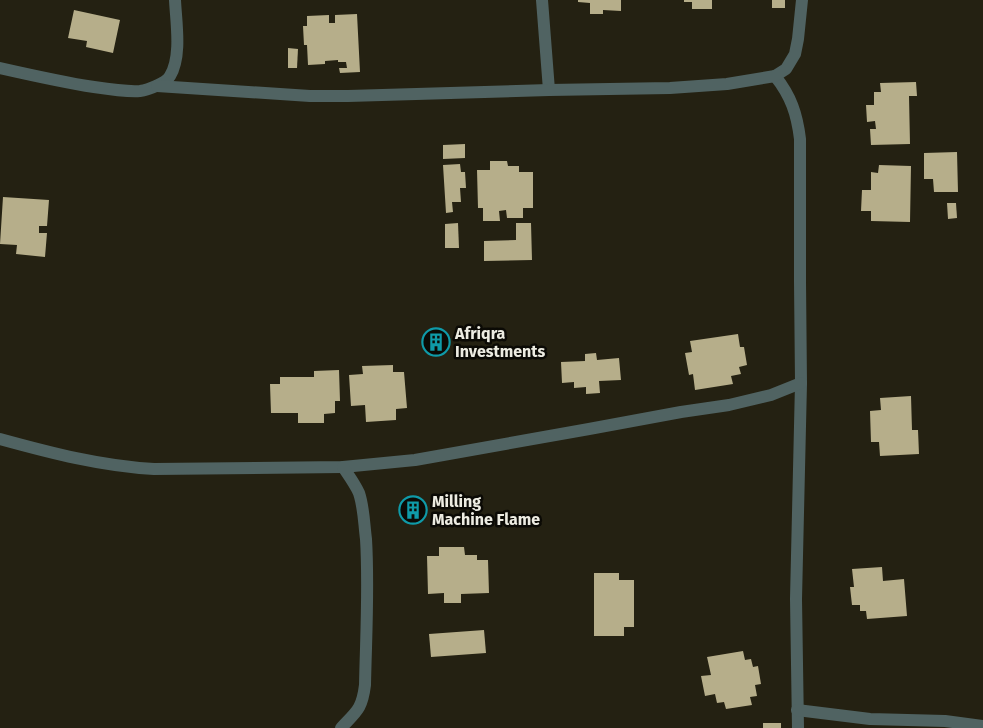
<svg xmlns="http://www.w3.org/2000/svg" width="983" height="728" font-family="'Fira Sans',sans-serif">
<rect width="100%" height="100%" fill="#242112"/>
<g fill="#b6ae8a">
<path d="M 578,0 L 621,0 L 621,11 L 603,10 L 603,14 L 590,14 L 590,3 L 578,2 Z"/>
<path d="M 684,0 L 712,0 L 712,9 L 692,9 L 692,2 L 684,2 Z"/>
<rect x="772" y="0" width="13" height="8"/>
<path d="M 74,10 L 120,20 L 113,53 L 86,47 L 87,41 L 68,38 Z"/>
<path d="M 357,14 L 360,72 L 340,73 L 339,68 L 347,68 L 346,62 L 338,62 L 338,60 L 325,61 L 325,64 L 308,65 L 307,45 L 304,45 L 303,26 L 307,26 L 307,16 L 329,15 L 329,23 L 335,23 L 335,15 Z"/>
<path d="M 288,48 L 298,49 L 297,68 L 288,68 Z"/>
<path d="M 916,82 L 917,96 L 909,96 L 910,144 L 871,145 L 870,129 L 876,129 L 875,121 L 867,122 L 866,105 L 874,105 L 874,92 L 881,92 L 880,83 Z"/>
<path d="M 465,144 L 465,158 L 443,159 L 443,145 Z"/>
<path d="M 957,152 L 958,192 L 934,192 L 933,179 L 924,179 L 924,153 Z"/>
<path d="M 490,161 L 507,161 L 508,166 L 519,166 L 519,172 L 533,172 L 533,208 L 523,208 L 523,218 L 507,218 L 506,210 L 499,211 L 500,221 L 483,221 L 483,208 L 478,208 L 477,170 L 490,170 Z"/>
<path d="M 460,164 L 461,172 L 465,172 L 466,188 L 460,188 L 461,202 L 452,202 L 453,212 L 446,213 L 443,165 Z"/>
<path d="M 879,165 L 911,166 L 910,222 L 871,221 L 871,211 L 861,211 L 862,190 L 871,190 L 871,172 L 878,173 Z"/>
<path d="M 3,197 L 49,200 L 47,226 L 39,226 L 39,233 L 47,233 L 45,257 L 16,254 L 17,245 L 0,244 Z"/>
<path d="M 947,203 L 956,203 L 957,218 L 948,219 Z"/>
<path d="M 458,223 L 459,248 L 445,248 L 445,224 Z"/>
<path d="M 516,223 L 531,223 L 532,260 L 484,261 L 484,241 L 516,240 Z"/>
<path d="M 444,333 L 445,350 L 428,351 L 427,334 Z"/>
<path d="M 738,334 L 740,347 L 744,347 L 747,365 L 739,367 L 741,374 L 731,376 L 733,384 L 695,390 L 693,374 L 689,375 L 685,353 L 692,352 L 690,341 Z"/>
<path d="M 596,353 L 597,360 L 619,358 L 621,380 L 599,381 L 600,393 L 586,394 L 586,387 L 574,388 L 574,382 L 562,383 L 561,362 L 585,361 L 585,354 Z"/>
<path d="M 393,365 L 393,372 L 404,372 L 407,408 L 396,409 L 396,420 L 366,422 L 365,405 L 351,406 L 349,375 L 363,374 L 362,366 Z"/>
<path d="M 339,370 L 340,401 L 335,401 L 335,413 L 324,414 L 324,423 L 298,423 L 298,413 L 271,413 L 270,384 L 280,384 L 280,377 L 314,377 L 314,371 Z"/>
<path d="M 911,396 L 912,430 L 918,430 L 919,454 L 880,456 L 879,442 L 871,442 L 870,411 L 881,410 L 880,398 Z"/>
<path d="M 422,504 L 423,515 L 405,516 L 404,505 Z"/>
<path d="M 439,547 L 464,547 L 465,555 L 477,555 L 477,560 L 488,560 L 489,593 L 461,594 L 461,603 L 444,603 L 444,593 L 428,594 L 427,556 L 439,556 Z"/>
<path d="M 882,567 L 883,581 L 904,579 L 907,616 L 867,619 L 866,611 L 860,611 L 860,605 L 852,605 L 850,587 L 854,587 L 852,569 Z"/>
<path d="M 594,573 L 619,573 L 619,580 L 634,580 L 634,627 L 624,627 L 624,636 L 594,636 Z"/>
<path d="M 484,630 L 486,653 L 431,657 L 429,634 Z"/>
<path d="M 743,651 L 745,660 L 751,659 L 753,667 L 758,666 L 761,684 L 755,685 L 757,696 L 750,697 L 752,705 L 726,709 L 724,702 L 717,703 L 715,694 L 705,696 L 701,676 L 711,675 L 707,657 Z"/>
<rect x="763" y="723" width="18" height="5"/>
</g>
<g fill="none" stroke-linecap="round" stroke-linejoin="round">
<g stroke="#506362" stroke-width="12">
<path d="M 542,0 L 549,90"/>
<path d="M 0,68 C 31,75 62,82 94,87 C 107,89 127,92 140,91 C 148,90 166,83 170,76 C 182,56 176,22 175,0"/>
<path d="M 775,76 C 791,96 797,114 800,139 L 800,282 L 801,383 L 796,599 L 798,728"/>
<path d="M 157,86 L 310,96 L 348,96 L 549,90 L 670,88 L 727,84 L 775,76 L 786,69 L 795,54 L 798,39 L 802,0"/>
<path d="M 0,439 C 51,453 101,466 154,469 L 343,467 L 415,460 L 589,429 L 681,412 L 729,405 L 771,395 L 801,383"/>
<path d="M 797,710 L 870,719 L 945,721 L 983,726"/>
<path d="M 341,728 C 357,711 362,709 365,685 C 366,636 369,587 366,539 C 364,524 364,508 359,493 C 355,484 349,476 343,467"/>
</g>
</g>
<defs>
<g id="building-ring" transform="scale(1.4375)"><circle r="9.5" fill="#0b0a05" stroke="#0f9aa8" stroke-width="1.5"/><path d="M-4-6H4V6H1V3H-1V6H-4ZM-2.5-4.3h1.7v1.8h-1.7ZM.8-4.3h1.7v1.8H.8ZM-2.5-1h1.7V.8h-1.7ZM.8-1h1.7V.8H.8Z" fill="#0f9aa8"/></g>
</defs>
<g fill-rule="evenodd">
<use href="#building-ring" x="436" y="342"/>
<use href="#building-ring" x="413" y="510"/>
</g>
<g text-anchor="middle" stroke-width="5" stroke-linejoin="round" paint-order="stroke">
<g font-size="16" font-weight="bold" fill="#edece2" stroke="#0b0a05" text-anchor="start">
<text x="455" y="339">Afriqra<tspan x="455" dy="18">Investments</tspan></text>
<text x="432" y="507">Milling<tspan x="432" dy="18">Machine Flame</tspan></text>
</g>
</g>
</svg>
